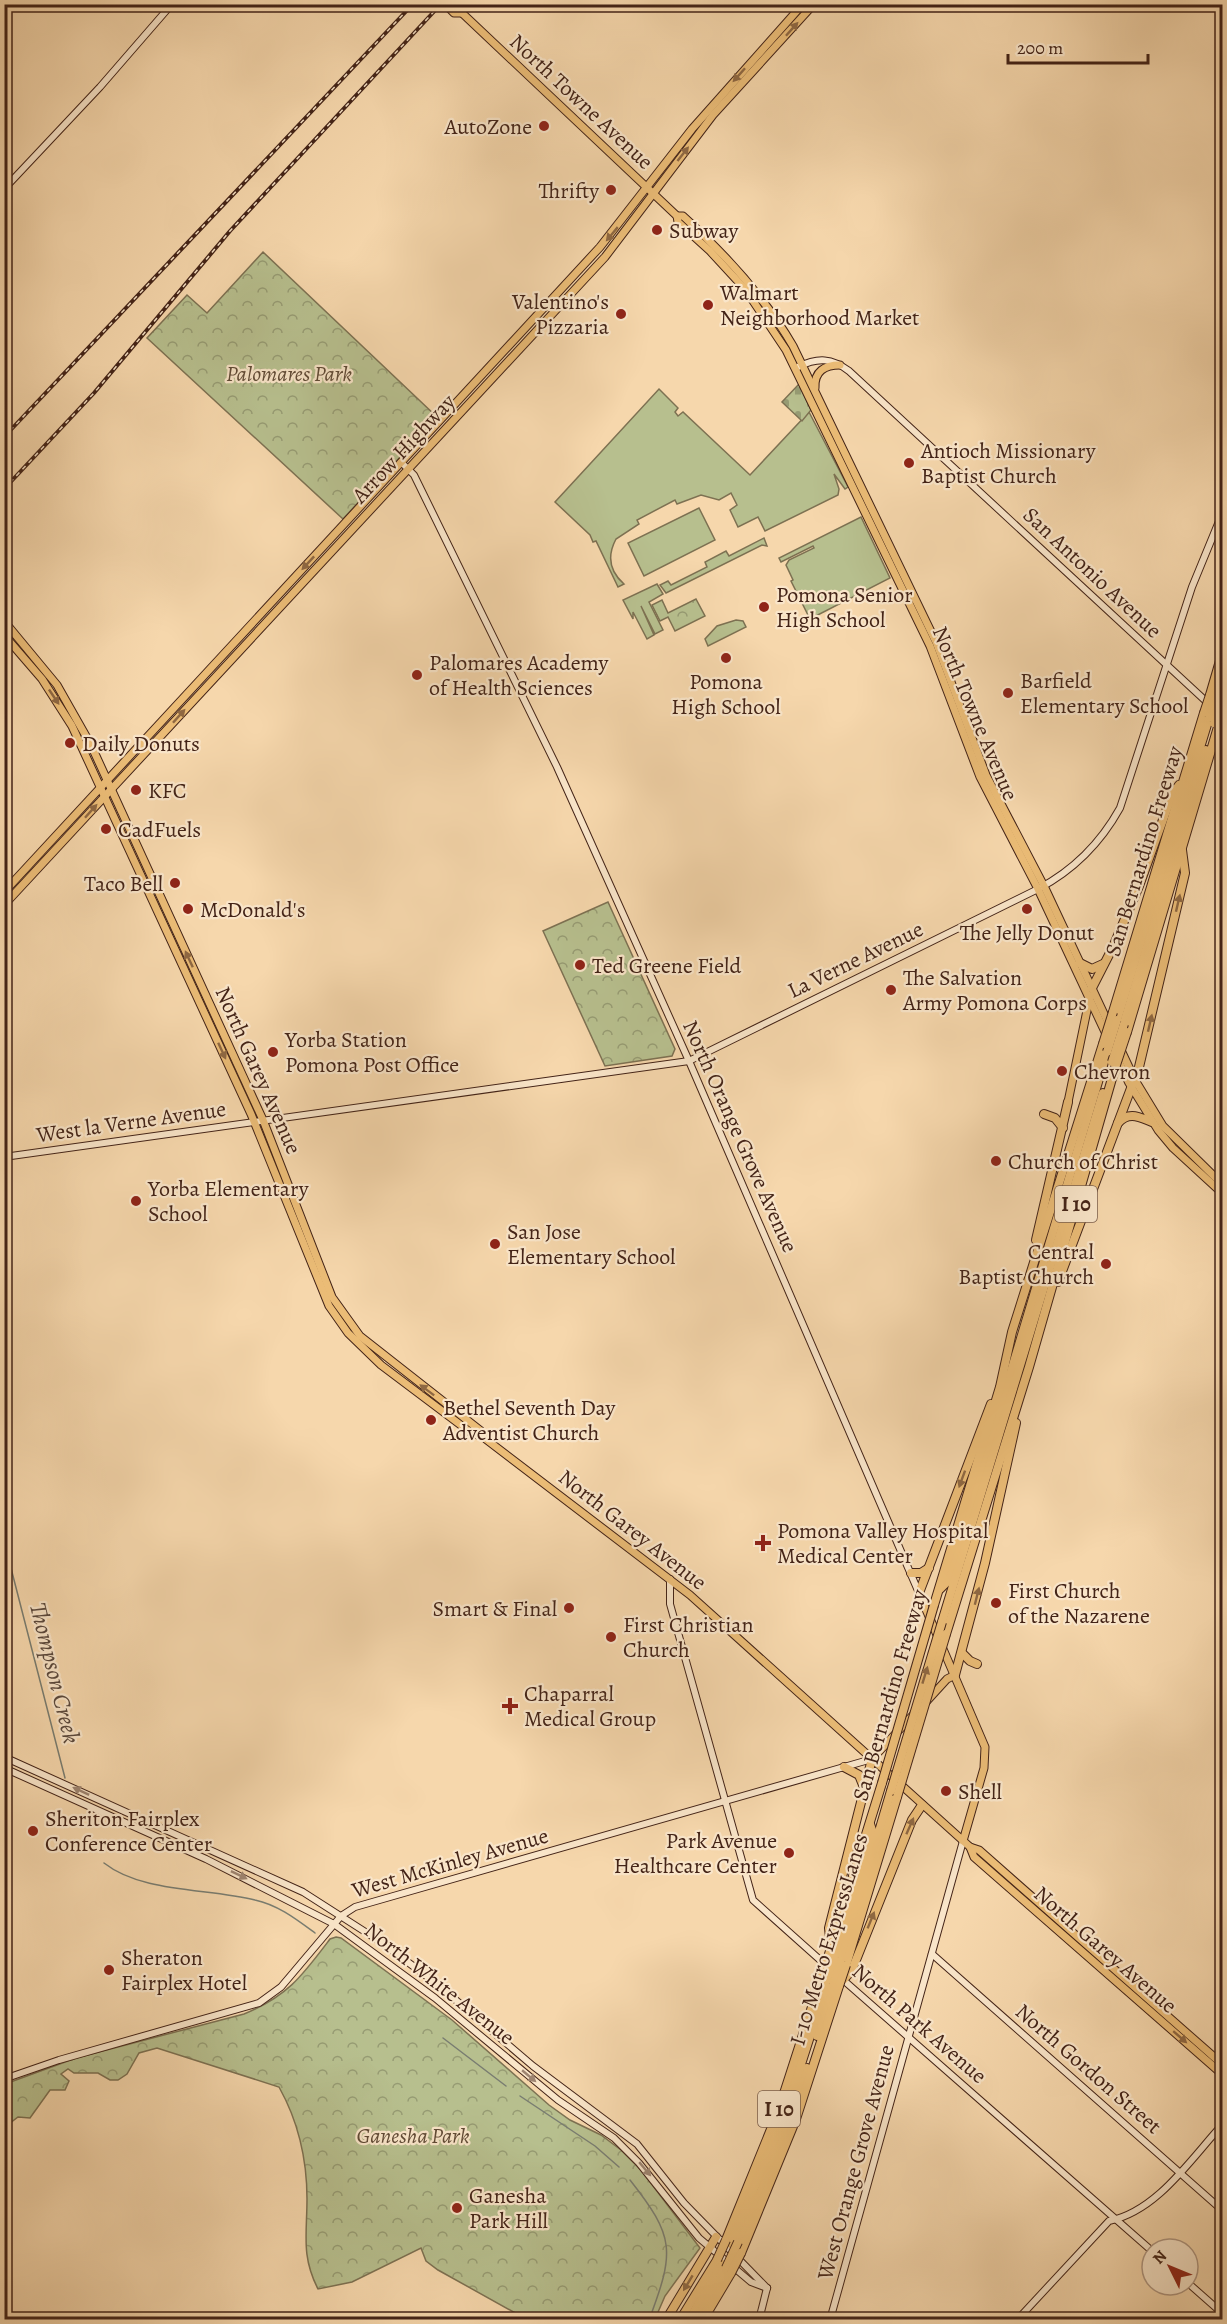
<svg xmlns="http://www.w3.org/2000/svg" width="1227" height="2324" font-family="Alegreya,serif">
<defs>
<pattern id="cemetery-stones" width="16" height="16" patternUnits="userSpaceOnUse" patternTransform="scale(1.5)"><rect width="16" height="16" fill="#b7bf8e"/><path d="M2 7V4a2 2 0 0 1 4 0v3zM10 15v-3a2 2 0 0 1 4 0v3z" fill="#969b73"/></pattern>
<pattern id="park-crowns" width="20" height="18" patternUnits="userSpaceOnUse" patternTransform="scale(1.5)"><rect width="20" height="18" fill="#b7bf8e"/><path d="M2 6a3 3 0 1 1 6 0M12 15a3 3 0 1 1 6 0" fill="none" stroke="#969b73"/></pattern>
</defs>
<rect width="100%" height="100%" fill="#f6d7ac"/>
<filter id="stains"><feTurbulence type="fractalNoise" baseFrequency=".00333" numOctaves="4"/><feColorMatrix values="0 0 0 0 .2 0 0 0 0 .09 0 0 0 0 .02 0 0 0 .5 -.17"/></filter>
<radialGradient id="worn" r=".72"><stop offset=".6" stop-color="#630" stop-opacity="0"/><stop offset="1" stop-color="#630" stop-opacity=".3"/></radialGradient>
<g fill="#b7bf8e" stroke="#7d7152" stroke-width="1.5">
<path d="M 659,389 L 678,408 L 675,412 L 678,416 L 683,412 L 750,475 L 809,412 L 848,487 L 845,489 L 834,474 L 839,489 L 838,495 L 765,531 L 758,517 L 738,527 L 730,510 L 737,505 L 731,493 L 719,500 L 701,495 L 677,504 L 675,500 L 637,520 L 639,524 L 616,539 C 607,556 609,571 624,584 L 618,587 L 596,541 L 593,542 L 590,535 L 555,502 Z"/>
<path d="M 699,508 L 715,540 L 644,576 L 628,543 Z"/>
<path d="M 861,517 L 890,578 L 810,619 L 791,581 L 793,580 L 786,565 L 789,560 L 814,548 L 813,546 L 781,562 L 779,558 Z"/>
<path d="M 764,538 L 767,546 L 762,545 L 666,593 L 660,585 L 668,581 L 671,585 L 707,567 L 705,562 L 726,551 L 729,556 Z"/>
<path d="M 657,584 L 663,594 L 649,602 L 663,630 L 655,634 L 641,606 L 654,635 L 647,639 L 633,612 L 633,619 L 623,600 Z"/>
<path d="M 736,620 L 743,621 L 746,627 L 708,646 L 705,639 L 717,626 Z"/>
</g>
<path fill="url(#cemetery-stones)" stroke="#7d7152" stroke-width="1.5" d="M 799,384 L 811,410 L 802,421 L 782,402 Z"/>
<g fill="url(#park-crowns)" stroke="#7d7152" stroke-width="1.5">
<path d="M 263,252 L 437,417 L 343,519 L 147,338 L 187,295 L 207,313 Z"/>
<path d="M 696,599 L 705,616 L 675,631 L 668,617 L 660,621 L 652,605 L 662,600 L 668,613 Z"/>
<path d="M 608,902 L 675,1049 L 672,1056 L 605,1066 L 543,931 Z"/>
<path d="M 336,1937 L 341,1938 L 452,2020 L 549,2105 L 570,2120 L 601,2135 L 621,2150 L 641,2170 L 700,2248 L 665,2296 L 655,2319 L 526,2319 L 438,2270 L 426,2261 L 421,2248 L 352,2282 L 318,2289 C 301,2256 307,2234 307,2199 C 307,2159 298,2121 279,2087 L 157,2048 L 139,2053 L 127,2074 L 118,2080 L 110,2080 L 98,2073 L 74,2073 L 68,2069 L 61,2074 L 69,2081 L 65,2090 L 50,2090 L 30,2118 L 18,2117 L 5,2127 L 5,2084 L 76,2058 L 244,2014 C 288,1996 302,1976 330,1939 Z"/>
</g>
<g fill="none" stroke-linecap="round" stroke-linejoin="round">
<g stroke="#797d71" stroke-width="1.5">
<path d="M 4,1541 L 65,1778"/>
<path d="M 104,1863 C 142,1893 208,1888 255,1900 C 278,1905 296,1919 315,1933"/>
<path d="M 443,2038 L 506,2086"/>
<path d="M 520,2096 L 595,2146 L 619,2167"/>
<path d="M 630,2180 C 675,2237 675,2251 649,2320"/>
</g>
<g stroke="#432317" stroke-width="8">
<g id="secondary">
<path d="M 4,189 L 100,87 L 172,4"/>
<path d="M 798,367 C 818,357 832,358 849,371 L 1209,704"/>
<path d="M 401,462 L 414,475 L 557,767 L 689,1061 L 919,1593"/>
<path d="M 4,1157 L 689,1061 L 1038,889 C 1074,870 1100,844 1120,808 L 1192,587 L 1222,514"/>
<path d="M 670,1579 L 670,1604 L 753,1900 L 828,1967"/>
<path d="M 4,1757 L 303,1892 L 381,1942 L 437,1984 L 533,2066 L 637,2144 L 684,2203 L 767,2288"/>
<path d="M 4,1768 L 206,1859 L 334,1924 L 435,1998 L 558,2100 L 614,2138 L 639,2163 L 699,2238 L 751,2282 L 767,2288"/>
<path d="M 932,1954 L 1222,2210"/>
<path d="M 841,1978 L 1152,2251"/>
<path d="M 4,2079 L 59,2060 L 259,2003 L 281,1987 L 341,1916 L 355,1907 L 872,1759"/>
<path d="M 1188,2283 L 1222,2313"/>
<path d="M 759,2320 L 767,2288"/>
<path d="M 830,2320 L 963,1841"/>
<path d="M 1017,2320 L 1109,2221 C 1157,2211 1190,2160 1222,2125"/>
</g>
</g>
<g stroke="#432317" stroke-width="9">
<g id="primary">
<path d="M 445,4 L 454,13 L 462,13"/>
<path d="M 459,4 L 462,13 L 677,216 L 678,222 L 710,251 L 745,289 L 786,350 L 930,646 L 980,777 L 1038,889 L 1129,1083 L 1158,1130 L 1173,1148 L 1222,1193"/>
<path d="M 677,216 L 683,216 C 726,255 764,296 793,346 L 936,642 L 986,775 L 1044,886 L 1135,1080 L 1163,1126 L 1222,1184"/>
<path d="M 815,388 C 814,371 825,365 840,365"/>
<path d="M 4,621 L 57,685 L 91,745 L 263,1120 L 332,1297 L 360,1336 L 481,1431 L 483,1437"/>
<path d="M 4,635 L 42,679 L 72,726 L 251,1114 L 329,1306 L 348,1333 L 381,1365 L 470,1432 L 483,1437 L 690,1595 L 970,1847 L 979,1850 L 1222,2064"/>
<path d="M 4,892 L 600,247 L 692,129 L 803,4"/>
<path d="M 4,905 L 605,257 L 713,115 L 814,4"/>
<path d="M 1068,1102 L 1090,996"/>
<path d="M 919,1593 L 985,1747 L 984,1768 L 963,1841"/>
<path d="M 926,1702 L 947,1679 L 955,1675"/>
<path d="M 872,1759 L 914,1714"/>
<path d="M 970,1847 L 974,1857 L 1222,2074"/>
</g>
</g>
<g stroke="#432317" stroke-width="10">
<g id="highway">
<path d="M 1210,695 L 1222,654"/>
<path d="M 1215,699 L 1222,674"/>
<path d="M 1080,963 L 1092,969 L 1103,964"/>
<path d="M 1092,988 L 1113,947 L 1139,886 L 1172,795 L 1179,785"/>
<path d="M 1113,1012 L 1204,713"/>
<path d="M 1117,1020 L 1209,718"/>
<path d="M 1124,1023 L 1206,750"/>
<path d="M 1127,1032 L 1218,727"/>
<path d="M 1044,1114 L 1055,1118 L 1063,1128"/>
<path d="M 1118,1123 C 1129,1111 1139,1117 1152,1122"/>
<path d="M 1036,1240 L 1068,1102"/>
<path d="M 1058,1282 L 1139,1067 L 1185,873 L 1182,850"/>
<path d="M 911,1573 L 921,1573 L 929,1568"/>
<path d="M 940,1589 L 948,1581 L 1107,1052"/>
<path d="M 919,1593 L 991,1404"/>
<path d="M 934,1605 L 1000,1387 L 1012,1332 L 1103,1044"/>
<path d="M 942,1622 L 1103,1093"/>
<path d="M 946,1634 L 1029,1367 L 1115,1068"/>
<path d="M 962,1653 L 970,1661 L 977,1664"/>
<path d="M 955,1675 L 985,1563 L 1016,1423"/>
<path d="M 844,1767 L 859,1775 L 863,1785"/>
<path d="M 832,1944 L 882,1783"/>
<path d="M 831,1948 L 829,1928 L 872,1759"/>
<path d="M 835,1956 L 873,1833 L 870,1824"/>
<path d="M 841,1960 L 891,1791"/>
<path d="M 846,1965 L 897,1797"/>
<path d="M 844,1979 L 852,1970 L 912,1820 L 922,1805"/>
<path d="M 817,2036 L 833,1985"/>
<path d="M 726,2240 L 778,2112 L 822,1976"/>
<path d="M 738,2242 L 761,2191 L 807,2068"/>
<path d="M 731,2244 L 786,2111 L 828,1980"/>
<path d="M 741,2253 L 796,2119 L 839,1986"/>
<path d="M 666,2320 L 716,2237"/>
<path d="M 680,2320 L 717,2260"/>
<path d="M 689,2320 L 722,2264"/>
<path d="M 696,2320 L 726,2268"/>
<path d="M 703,2320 L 731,2273"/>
</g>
</g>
<use href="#secondary" stroke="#f9e5c9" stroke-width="6"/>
<use href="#primary" stroke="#ebbc76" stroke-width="7"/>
<use href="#highway" stroke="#ebbc76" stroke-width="8"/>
<g stroke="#432317" stroke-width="4">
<g id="rail">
<path d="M 4,437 L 413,4"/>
<path d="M 4,489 L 94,393 L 230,231 L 441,4"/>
</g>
</g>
<use href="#rail" stroke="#f9e5c9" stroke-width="1.5" stroke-dasharray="4.5" stroke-linecap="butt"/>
<g stroke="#432317" stroke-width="10" stroke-linecap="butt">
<g id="highway-bridge">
<path d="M 1204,713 L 1210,695"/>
<path d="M 1209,718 L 1215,699"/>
<path d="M 1214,723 L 1220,704"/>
<path d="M 1103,1044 L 1113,1012"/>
<path d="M 1107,1052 L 1117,1020"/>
<path d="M 1112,1062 L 1124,1024"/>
<path d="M 1115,1068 L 1127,1032"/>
<path d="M 882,1783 L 934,1605"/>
<path d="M 891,1791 L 942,1622"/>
<path d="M 897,1797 L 946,1634"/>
<path d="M 822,1976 L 830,1951"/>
<path d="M 828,1980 L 835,1956"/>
<path d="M 833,1985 L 841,1960"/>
<path d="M 839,1986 L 846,1965"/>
<path d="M 717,2260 L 726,2240"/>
<path d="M 726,2268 L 738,2242"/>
<path d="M 731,2273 L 741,2253"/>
</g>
</g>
<use href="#highway-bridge" stroke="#ebbc76" stroke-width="8"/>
</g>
<defs><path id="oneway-solid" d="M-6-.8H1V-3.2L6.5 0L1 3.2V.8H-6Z" transform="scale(1.5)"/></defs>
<g fill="#8f6842">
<use href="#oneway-solid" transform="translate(792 29) rotate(-48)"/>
<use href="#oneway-solid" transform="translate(739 75) rotate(132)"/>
<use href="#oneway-solid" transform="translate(683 154) rotate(-52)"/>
<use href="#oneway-solid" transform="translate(612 234) rotate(130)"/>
<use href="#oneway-solid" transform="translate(308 563) rotate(133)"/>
<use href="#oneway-solid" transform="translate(54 697) rotate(56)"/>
<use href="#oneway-solid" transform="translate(179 716) rotate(-48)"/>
<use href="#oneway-solid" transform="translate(91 811) rotate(-48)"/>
<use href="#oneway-solid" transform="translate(1178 903) rotate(-77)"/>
<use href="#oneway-solid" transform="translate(189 959) rotate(-115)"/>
<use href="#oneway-solid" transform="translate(1150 1023) rotate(-77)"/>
<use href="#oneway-solid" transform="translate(222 1051) rotate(65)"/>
<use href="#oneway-solid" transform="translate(427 1390) rotate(-143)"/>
<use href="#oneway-solid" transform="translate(962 1479) rotate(110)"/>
<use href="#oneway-solid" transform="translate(977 1596) rotate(-76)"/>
<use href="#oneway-solid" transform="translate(925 1675) rotate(-73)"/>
<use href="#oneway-solid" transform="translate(910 1826) rotate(-66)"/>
<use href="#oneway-solid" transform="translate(871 1920) rotate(-68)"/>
<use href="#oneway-solid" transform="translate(1180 2037) rotate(41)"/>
<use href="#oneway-solid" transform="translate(688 2283) rotate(121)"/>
</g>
<g fill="#9e8470">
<use href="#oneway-solid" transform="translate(81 1791) rotate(-155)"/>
<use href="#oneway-solid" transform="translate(239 1875) rotate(26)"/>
<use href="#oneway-solid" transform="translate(529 2076) rotate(40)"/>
<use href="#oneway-solid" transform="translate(645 2169) rotate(50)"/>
</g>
<g fill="#8f2418" stroke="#f9e5c9" stroke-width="2">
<circle cx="544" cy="126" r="6"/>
<circle cx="611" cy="190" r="6"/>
<circle cx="657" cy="230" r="6"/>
<circle cx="708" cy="305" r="6"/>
<circle cx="621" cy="314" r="6"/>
<circle cx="909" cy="463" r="6"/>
<circle cx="764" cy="607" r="6"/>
<circle cx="726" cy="658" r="6"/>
<circle cx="417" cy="675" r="6"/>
<circle cx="1008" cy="693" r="6"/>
<circle cx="70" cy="743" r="6"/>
<circle cx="136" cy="790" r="6"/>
<circle cx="106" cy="829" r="6"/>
<circle cx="175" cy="883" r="6"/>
<circle cx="188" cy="909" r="6"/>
<circle cx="1027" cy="909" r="6"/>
<circle cx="580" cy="965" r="6"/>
<circle cx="891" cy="990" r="6"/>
<circle cx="273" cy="1052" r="6"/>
<circle cx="1062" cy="1071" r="6"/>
<circle cx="996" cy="1161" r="6"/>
<circle cx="136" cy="1201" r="6"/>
<circle cx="495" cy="1244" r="6"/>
<circle cx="1106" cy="1264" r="6"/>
<circle cx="431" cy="1420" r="6"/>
<path d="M760 1534h6v6h6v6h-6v6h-6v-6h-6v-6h6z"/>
<circle cx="996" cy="1603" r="6"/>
<circle cx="569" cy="1608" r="6"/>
<circle cx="611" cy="1637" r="6"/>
<path d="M507 1697h6v6h6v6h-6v6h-6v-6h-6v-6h6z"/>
<circle cx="946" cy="1791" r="6"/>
<circle cx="33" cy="1831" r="6"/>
<circle cx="789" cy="1853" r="6"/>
<circle cx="109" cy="1970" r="6"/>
<circle cx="457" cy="2208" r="6"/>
</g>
<g text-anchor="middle" stroke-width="4.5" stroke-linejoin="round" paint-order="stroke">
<g fill="#f9e5c9" stroke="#7a5d4c" stroke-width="1.5">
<rect x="1055" y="1186" width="42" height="36" rx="4.5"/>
<rect x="758" y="2091" width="42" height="36" rx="4.5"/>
</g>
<g font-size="21" font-weight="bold" fill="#432317">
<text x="1076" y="1211">I 10</text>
<text x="779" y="2116">I 10</text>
</g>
<g font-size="22" fill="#432317" stroke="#f9e5c9">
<text transform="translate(582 101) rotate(43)" y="8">North Towne Avenue</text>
<text transform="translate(403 448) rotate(-47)" y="8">Arrow Highway</text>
<text transform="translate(1093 572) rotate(43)" y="8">San Antonio Avenue</text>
<text transform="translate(976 713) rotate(67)" y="8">North Towne Avenue</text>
<text transform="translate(1143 851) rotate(-73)" y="8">San Bernardino Freeway</text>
<text transform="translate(855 959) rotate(-26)" y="8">La Verne Avenue</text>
<text transform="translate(259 1070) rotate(66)" y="8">North Garey Avenue</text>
<text transform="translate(131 1121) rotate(-8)" y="8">West la Verne Avenue</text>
<text transform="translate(741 1136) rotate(66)" y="8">North Orange Grove Avenue</text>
<text transform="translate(633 1529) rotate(38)" y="8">North Garey Avenue</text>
<text transform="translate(889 1695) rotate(-74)" y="8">San Bernardino Freeway</text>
<text transform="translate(450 1862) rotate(-16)" y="8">West McKinley Avenue</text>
<text transform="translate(828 1939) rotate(-73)" y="8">I-10 Metro ExpressLanes</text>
<text transform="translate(1106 1949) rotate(41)" y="8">North Garey Avenue</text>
<text transform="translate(440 1983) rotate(38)" y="8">North White Avenue</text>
<text transform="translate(920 2023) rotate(41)" y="8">North Park Avenue</text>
<text transform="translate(1089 2068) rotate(41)" y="8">North Gordon Street</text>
<text transform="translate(855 2162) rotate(-75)" y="8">West Orange Grove Avenue</text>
</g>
<g font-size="22" fill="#432317" stroke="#f9e5c9" text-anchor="start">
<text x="532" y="134" text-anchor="end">AutoZone</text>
<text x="599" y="198" text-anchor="end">Thrifty</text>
<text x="669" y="238">Subway</text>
<text x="720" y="300">Walmart<tspan x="720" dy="25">Neighborhood Market</tspan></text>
<text x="609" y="309" text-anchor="end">Valentino's<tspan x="609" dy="25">Pizzaria</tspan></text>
<text x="921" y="458">Antioch Missionary<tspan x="921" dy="25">Baptist Church</tspan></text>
<text x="776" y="602">Pomona Senior<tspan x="776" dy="25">High School</tspan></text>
<text x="429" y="670">Palomares Academy<tspan x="429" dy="25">of Health Sciences</tspan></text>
<text x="1020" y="688">Barfield<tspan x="1020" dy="25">Elementary School</tspan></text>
<text x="726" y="689" text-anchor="middle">Pomona<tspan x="726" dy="25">High School</tspan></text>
<text x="82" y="751">Daily Donuts</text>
<text x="148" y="798">KFC</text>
<text x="118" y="837">CadFuels</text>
<text x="163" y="891" text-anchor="end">Taco Bell</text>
<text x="200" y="917">McDonald's</text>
<text x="1027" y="940" text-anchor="middle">The Jelly Donut</text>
<text x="592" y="973">Ted Greene Field</text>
<text x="903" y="985">The Salvation<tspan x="903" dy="25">Army Pomona Corps</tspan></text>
<text x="285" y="1047">Yorba Station<tspan x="285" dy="25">Pomona Post Office</tspan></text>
<text x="1074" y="1079">Chevron</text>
<text x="1008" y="1169">Church of Christ</text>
<text x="148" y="1196">Yorba Elementary<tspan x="148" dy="25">School</tspan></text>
<text x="507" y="1239">San Jose<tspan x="507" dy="25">Elementary School</tspan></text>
<text x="1094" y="1259" text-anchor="end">Central<tspan x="1094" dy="25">Baptist Church</tspan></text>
<text x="443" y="1415">Bethel Seventh Day<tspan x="443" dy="25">Adventist Church</tspan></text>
<text x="777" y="1538">Pomona Valley Hospital<tspan x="777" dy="25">Medical Center</tspan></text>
<text x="1008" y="1598">First Church<tspan x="1008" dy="25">of the Nazarene</tspan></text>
<text x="557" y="1616" text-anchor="end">Smart &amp; Final</text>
<text x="623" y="1632">First Christian<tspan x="623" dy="25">Church</tspan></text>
<text x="524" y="1701">Chaparral<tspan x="524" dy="25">Medical Group</tspan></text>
<text x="958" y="1799">Shell</text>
<text x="45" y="1826">Sheriton Fairplex<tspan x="45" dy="25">Conference Center</tspan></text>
<text x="777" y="1848" text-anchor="end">Park Avenue<tspan x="777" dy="25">Healthcare Center</tspan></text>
<text x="121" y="1965">Sheraton<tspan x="121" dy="25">Fairplex Hotel</tspan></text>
<text x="469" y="2203">Ganesha<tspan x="469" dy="25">Park Hill</tspan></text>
</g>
<g font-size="22" font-style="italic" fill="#604a35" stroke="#f9e5c9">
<text x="289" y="381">Palomares Park</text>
<text x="413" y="2143">Ganesha Park</text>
</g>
<g font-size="24" font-style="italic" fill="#5a483c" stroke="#f9e5c9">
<text transform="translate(55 1673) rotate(76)" y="8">Thompson Creek</text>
</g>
</g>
<rect width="1227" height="2324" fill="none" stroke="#f6d7ac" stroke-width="24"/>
<rect x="6" y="6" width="1215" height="2312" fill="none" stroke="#432317" stroke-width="3"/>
<rect x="12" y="12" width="1203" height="2300" fill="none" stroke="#432317" stroke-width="1.5"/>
<g transform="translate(1170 2267) rotate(313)"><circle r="28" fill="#f9e5c9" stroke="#b09782" stroke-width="1.5"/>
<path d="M0-4.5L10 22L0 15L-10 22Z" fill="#8f2418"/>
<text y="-9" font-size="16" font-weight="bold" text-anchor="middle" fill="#432317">N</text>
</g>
<path d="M1008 54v9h140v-9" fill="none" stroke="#432317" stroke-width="3"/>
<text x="1017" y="54" font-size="18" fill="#432317" stroke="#f9e5c9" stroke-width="4.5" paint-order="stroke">200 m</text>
<rect width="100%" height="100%" filter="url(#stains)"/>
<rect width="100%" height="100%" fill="url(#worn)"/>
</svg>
